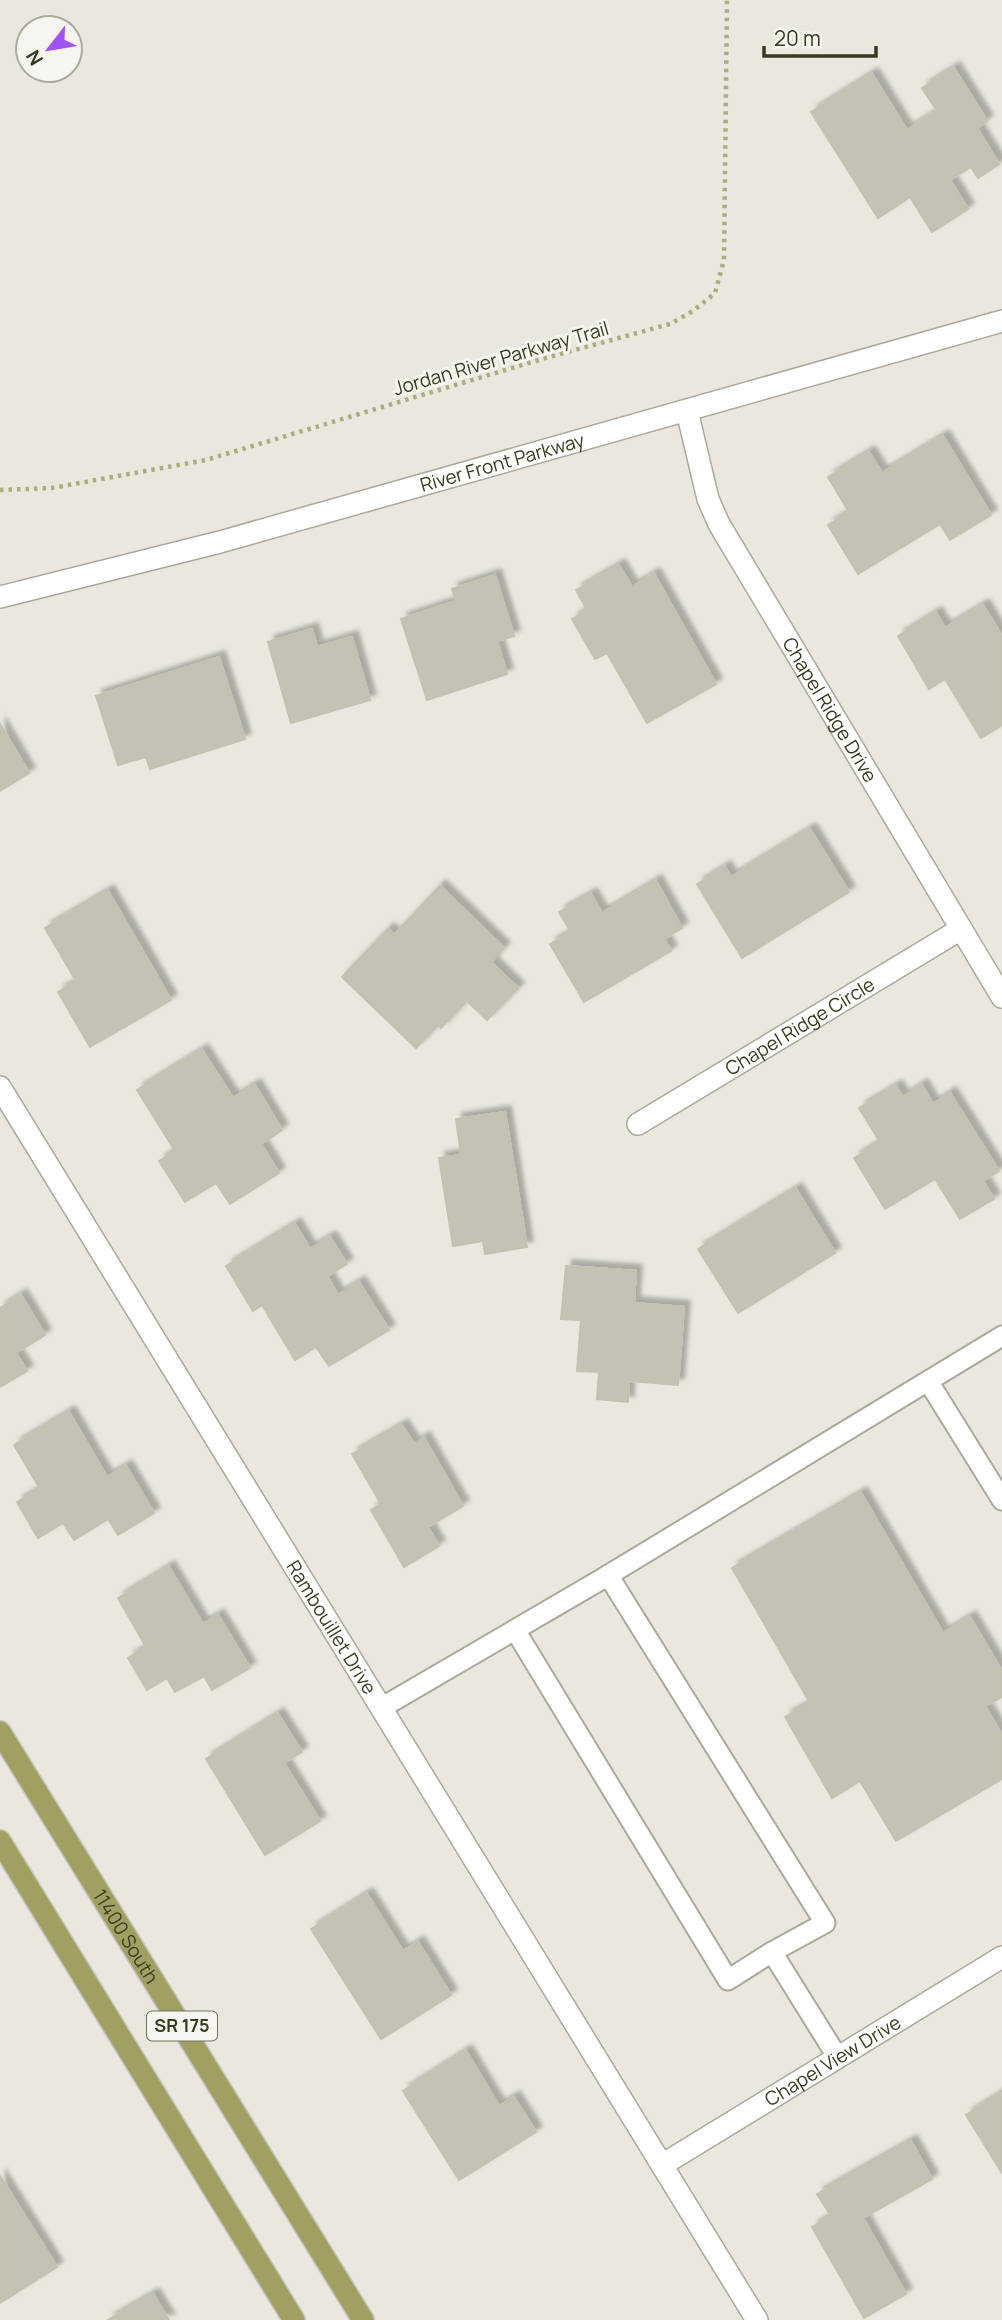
<svg xmlns="http://www.w3.org/2000/svg" width="1002" height="2320" font-family="Manrope,sans-serif">
<defs>
<filter id="shadow"><feDropShadow dx="6" dy="-6" stdDeviation="2" flood-color="#0004"/></filter>
</defs>
<rect width="100%" height="100%" fill="#eae8de"/>
<g fill="#c5c2b4" stroke="#c4c1b1" stroke-width="2" filter="url(#shadow)">
<path d="M 954,68 L 987,121 L 977,128 L 999,164 L 978,178 L 971,167 L 950,180 L 968,209 L 932,232 L 910,197 L 878,218 L 811,112 L 872,74 L 907,130 L 937,111 L 922,88 Z"/>
<path d="M 943,436 L 991,515 L 950,540 L 940,524 L 858,574 L 828,525 L 849,512 L 828,477 L 869,452 L 882,473 Z"/>
<path d="M 619,565 L 632,587 L 654,574 L 716,684 L 647,723 L 607,653 L 595,659 L 572,619 L 587,610 L 576,590 Z"/>
<path d="M 495,575 L 514,636 L 497,641 L 507,674 L 427,700 L 401,619 L 456,601 L 452,589 Z"/>
<path d="M 983,605 L 1002,636 L 1002,725 L 981,738 L 945,679 L 929,689 L 898,636 L 936,613 L 945,628 Z"/>
<path d="M 312,629 L 317,647 L 352,637 L 370,700 L 291,723 L 268,642 Z"/>
<path d="M 219,657 L 245,739 L 150,769 L 146,757 L 118,765 L 96,696 Z"/>
<path d="M 0,724 L 29,773 L 0,791 Z"/>
<path d="M 810,829 L 849,892 L 742,958 L 697,884 L 725,867 L 731,877 Z"/>
<path d="M 656,881 L 682,928 L 664,939 L 671,951 L 584,1002 L 550,944 L 571,932 L 559,912 L 591,894 L 602,913 Z"/>
<path d="M 440,886 L 504,948 L 491,962 L 518,988 L 487,1020 L 467,1001 L 441,1028 L 438,1025 L 416,1048 L 342,977 L 388,929 L 394,935 Z"/>
<path d="M 108,891 L 171,1000 L 90,1047 L 58,992 L 76,981 L 45,928 Z"/>
<path d="M 202,1050 L 233,1098 L 255,1085 L 282,1130 L 261,1144 L 279,1173 L 230,1204 L 216,1183 L 185,1202 L 159,1161 L 175,1151 L 137,1090 Z"/>
<path d="M 922,1085 L 933,1104 L 950,1093 L 999,1171 L 983,1181 L 994,1199 L 960,1219 L 935,1179 L 885,1209 L 854,1158 L 880,1142 L 859,1108 L 896,1086 L 903,1097 Z"/>
<path d="M 505,1112 L 527,1247 L 485,1254 L 483,1241 L 453,1246 L 439,1158 L 461,1155 L 456,1119 Z"/>
<path d="M 796,1189 L 835,1253 L 738,1313 L 698,1249 Z"/>
<path d="M 295,1224 L 310,1249 L 330,1237 L 347,1264 L 327,1276 L 338,1295 L 359,1282 L 389,1330 L 329,1366 L 316,1347 L 295,1360 L 262,1305 L 253,1311 L 226,1266 Z"/>
<path d="M 566,1266 L 636,1271 L 634,1303 L 684,1307 L 678,1385 L 629,1381 L 628,1402 L 597,1399 L 599,1372 L 577,1371 L 581,1320 L 561,1319 Z"/>
<path d="M 21,1295 L 45,1335 L 16,1353 L 27,1371 L 0,1387 L 0,1308 Z"/>
<path d="M 69,1412 L 107,1477 L 126,1466 L 154,1513 L 118,1535 L 108,1519 L 74,1540 L 63,1523 L 38,1538 L 17,1502 L 40,1489 L 14,1445 Z"/>
<path d="M 402,1425 L 414,1444 L 424,1438 L 463,1506 L 428,1527 L 439,1546 L 404,1567 L 371,1510 L 381,1504 L 352,1454 Z"/>
<path d="M 861,1493 L 943,1633 L 970,1617 L 1002,1671 L 1002,1697 L 985,1706 L 1002,1735 L 1002,1779 L 896,1841 L 860,1781 L 832,1798 L 785,1717 L 810,1703 L 732,1568 Z"/>
<path d="M 169,1567 L 203,1624 L 218,1615 L 250,1668 L 212,1690 L 204,1676 L 175,1692 L 167,1678 L 147,1690 L 128,1658 L 146,1647 L 118,1598 Z"/>
<path d="M 278,1714 L 302,1752 L 284,1763 L 320,1821 L 265,1855 L 206,1759 Z"/>
<path d="M 367,1894 L 403,1951 L 418,1942 L 451,1995 L 381,2039 L 311,1929 Z"/>
<path d="M 466,2051 L 499,2106 L 514,2097 L 536,2132 L 459,2180 L 403,2091 Z"/>
<path d="M 1002,2093 L 1002,2173 L 966,2115 Z"/>
<path d="M 911,2141 L 932,2179 L 863,2218 L 906,2294 L 864,2318 L 812,2227 L 831,2216 L 817,2194 Z"/>
<path d="M 0,2176 L 57,2267 L 0,2303 Z"/>
<path d="M 153,2294 L 169,2320 L 108,2320 Z"/>
</g>
<g fill="none" stroke-linecap="round" stroke-linejoin="round">
<g stroke="#aba99a" stroke-width="23">
<g id="lane">
<path d="M 928,1381 L 1002,1500"/>
<path d="M 608,1575 L 825,1923 L 772,1952 L 838,2058"/>
<path d="M 515,1630 L 728,1980 L 772,1952"/>
<path d="M 381,1708 L 602,1579 L 1002,1336"/>
</g>
</g>
<g stroke="#aba99a" stroke-width="24">
<g id="street">
<path id="s1" d="M 687,411 L 708,499 L 719,524 L 1002,997"/>
<path id="s2" d="M 0,597 L 220,542 L 1002,321"/>
<path id="s3" d="M 0,1087 L 757,2320"/>
<path id="s4" d="M 638,1124 L 961,929"/>
<path id="s5" d="M 662,2165 L 1002,1957"/>
</g>
</g>
<g stroke="#c4c4bc" stroke-width="24">
<g id="primary">
<path id="s6" d="M 0,1732 L 363,2320"/>
<path d="M 0,1841 L 294,2320"/>
</g>
</g>
<path stroke="#aeab7e" stroke-width="4.5" stroke-dasharray="3.5 5" stroke-linecap="butt" d="M 0,490 L 52,488 L 206,460 L 542,359 L 670,324 L 693,311 L 715,293 L 724,260 L 727,0"/>
<use href="#lane" stroke="#fff" stroke-width="19"/>
<use href="#street" stroke="#fff" stroke-width="21"/>
<use href="#primary" stroke="#a1a062" stroke-width="21"/>
</g>
<g text-anchor="middle" stroke-width="6" stroke-linejoin="round" paint-order="stroke">
<rect fill="#f7f5ef" stroke="#73725e" stroke-width="2" x="147" y="2011.5" width="70" height="29" rx="5"/>
<g font-size="18" font-weight="bold" fill="#3a3a20">
<text x="182" y="2032">SR 175</text>
</g>
<g font-size="19" fill="#3a3a20" stroke="#f7f5ef">
<text transform="translate(501 358) rotate(-16)" y="7">Jordan River Parkway Trail</text>
<text dy="7" stroke="none"><textPath href="#s2" startOffset="520">River Front Parkway</textPath></text>
<text dy="7" stroke="none"><textPath href="#s1" startOffset="334">Chapel Ridge Drive</textPath></text>
<text dy="7" stroke="none"><textPath href="#s4" startOffset="189">Chapel Ridge Circle</textPath></text>
<text dy="7" stroke="none"><textPath href="#s3" startOffset="634">Rambouillet Drive</textPath></text>
<text dy="7" stroke="none"><textPath href="#s6" startOffset="240">11400 South</textPath></text>
<text dy="7" stroke="none"><textPath href="#s5" startOffset="200">Chapel View Drive</textPath></text>
</g>
</g>
<g transform="translate(49 49) rotate(239)"><circle r="33" fill="#f7f5ef" stroke="#abaa9c" stroke-width="2"/>
<path d="M0-5L12 26L0 18L-12 26Z" fill="#a253f4"/>
<text y="-10" font-size="19" font-weight="bold" text-anchor="middle" fill="#3a3a20">N</text>
</g>
<path d="M764 46v10h112v-10" fill="none" stroke="#3a3a20" stroke-width="3.5"/>
<text x="774" y="46" font-size="21" fill="#3a3a20" stroke="#f7f5ef" stroke-width="5" paint-order="stroke">20 m</text>
</svg>
